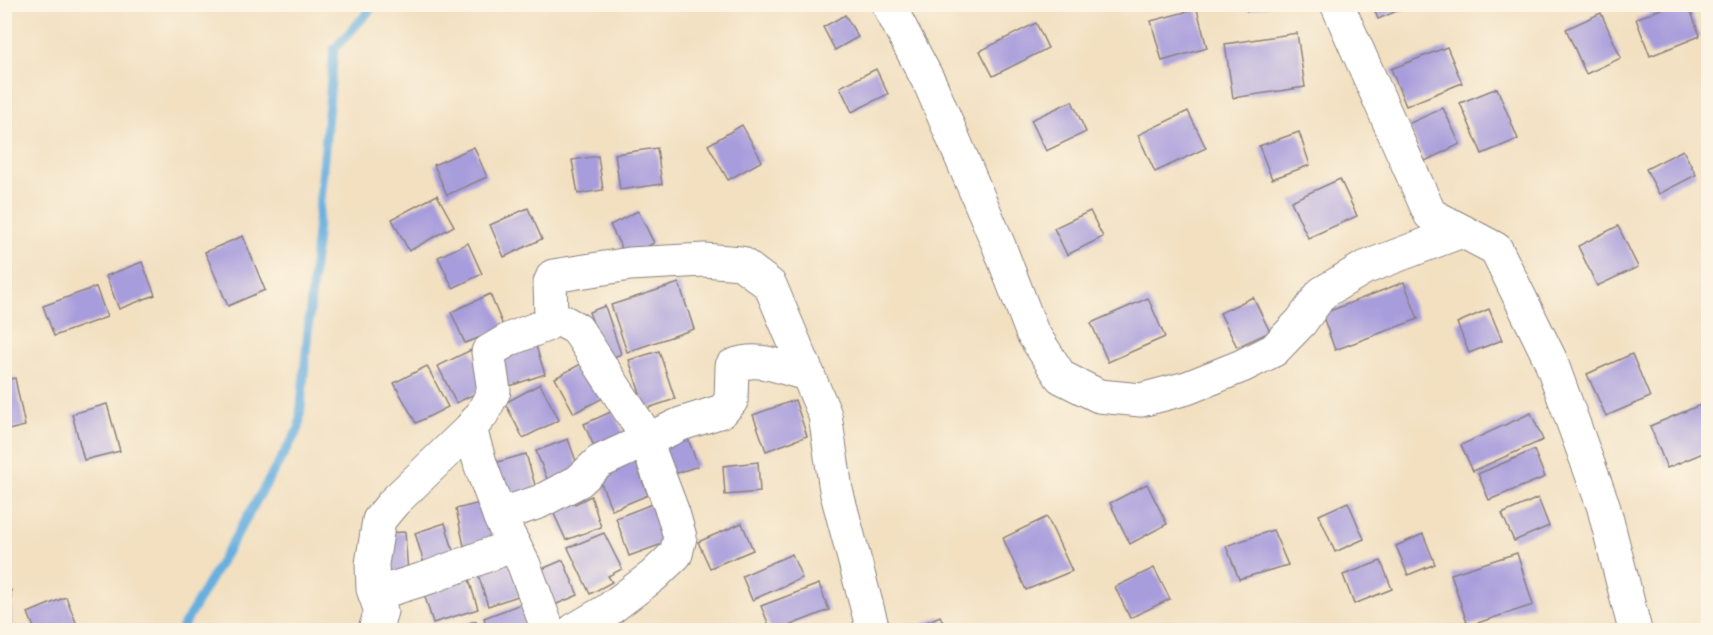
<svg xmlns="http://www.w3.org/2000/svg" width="1713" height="635" font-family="Mynerve,sans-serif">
<rect width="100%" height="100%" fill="#fcf5e5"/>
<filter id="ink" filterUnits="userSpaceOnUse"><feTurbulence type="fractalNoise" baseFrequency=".0167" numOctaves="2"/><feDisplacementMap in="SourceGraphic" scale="12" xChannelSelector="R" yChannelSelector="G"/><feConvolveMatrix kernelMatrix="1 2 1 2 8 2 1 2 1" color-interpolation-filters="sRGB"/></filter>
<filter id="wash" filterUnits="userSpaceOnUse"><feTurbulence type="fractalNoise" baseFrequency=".008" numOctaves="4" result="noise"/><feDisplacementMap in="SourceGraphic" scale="24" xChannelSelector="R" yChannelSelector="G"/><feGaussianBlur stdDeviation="1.35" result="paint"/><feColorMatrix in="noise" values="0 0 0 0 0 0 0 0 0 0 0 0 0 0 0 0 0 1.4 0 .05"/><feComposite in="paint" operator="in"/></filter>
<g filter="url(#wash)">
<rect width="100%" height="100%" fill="#f2e0c1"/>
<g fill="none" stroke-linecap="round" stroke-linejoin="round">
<path stroke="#67afdf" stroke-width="9" d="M 181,630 L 299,428 L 334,49 L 376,4"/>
</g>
<g id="blocks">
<g fill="#a89ddc">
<path d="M 1245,4 L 1271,4 L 1271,5 L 1247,11 Z"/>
<path d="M 1372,4 L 1411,4 L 1411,5 L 1378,19 Z"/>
<path d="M 1674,4 L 1688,4 L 1700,36 L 1650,56 L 1636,19 Z"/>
<path d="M 1197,9 L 1207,48 L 1162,61 L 1151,21 Z"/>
<path d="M 1601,13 L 1621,58 L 1586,74 L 1566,29 Z"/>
<path d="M 845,15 L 858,37 L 835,50 L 823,27 Z"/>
<path d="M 1036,23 L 1048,48 L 993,76 L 980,51 Z"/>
<path d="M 1297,33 L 1305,87 L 1233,98 L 1225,44 Z"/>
<path d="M 1447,47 L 1462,83 L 1406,106 L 1391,69 Z"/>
<path d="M 876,69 L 888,94 L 852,112 L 840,87 Z"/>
<path d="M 1497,88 L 1518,139 L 1482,154 L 1460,103 Z"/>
<path d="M 1072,101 L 1086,132 L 1046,151 L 1031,120 Z"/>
<path d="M 1443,108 L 1460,144 L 1425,161 L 1408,124 Z"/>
<path d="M 1188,111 L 1206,148 L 1155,172 L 1138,135 Z"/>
<path d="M 742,125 L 762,161 L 728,180 L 708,145 Z"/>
<path d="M 1299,132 L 1310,165 L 1272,179 L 1259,146 Z"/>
<path d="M 474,147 L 487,177 L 447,195 L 434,165 Z"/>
<path d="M 657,148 L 662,184 L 620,190 L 615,154 Z"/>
<path d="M 1683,150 L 1696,175 L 1659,194 L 1646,169 Z"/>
<path d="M 598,156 L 603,190 L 578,194 L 572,160 Z"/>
<path d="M 1340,179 L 1357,216 L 1308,238 L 1291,201 Z"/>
<path d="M 437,195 L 454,226 L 409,251 L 392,219 Z"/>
<path d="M 528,208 L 542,239 L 504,257 L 490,225 Z"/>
<path d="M 638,211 L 654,243 L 626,257 L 610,225 Z"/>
<path d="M 1090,211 L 1103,237 L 1067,255 L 1054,228 Z"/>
<path d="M 1618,226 L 1638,267 L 1597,286 L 1578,246 Z"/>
<path d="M 243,236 L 265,290 L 228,306 L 205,252 Z"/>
<path d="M 468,243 L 482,274 L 453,288 L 438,257 Z"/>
<path d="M 142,262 L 155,295 L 119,309 L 106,276 Z"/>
<path d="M 1404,282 L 1418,319 L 1335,350 L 1322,314 Z"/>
<path d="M 679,283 L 694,329 L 627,352 L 611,305 Z"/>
<path d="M 96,287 L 107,317 L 54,336 L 43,306 Z"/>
<path d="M 490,294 L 504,328 L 465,343 L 451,312 Z"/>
<path d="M 1253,297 L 1270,332 L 1237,347 L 1220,313 Z"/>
<path d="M 1148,298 L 1165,337 L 1108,362 L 1091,323 Z"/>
<path d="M 605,306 L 621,354 L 606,360 L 589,312 Z"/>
<path d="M 1489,309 L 1502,340 L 1469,353 L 1457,323 Z"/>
<path d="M 534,340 L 545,374 L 504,388 L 492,354 Z"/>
<path d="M 471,350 L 489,387 L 456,403 L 438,366 Z"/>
<path d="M 659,351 L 675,399 L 645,409 L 629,360 Z"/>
<path d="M 1632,354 L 1650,397 L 1606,416 L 1587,374 Z"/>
<path d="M 588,360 L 607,396 L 574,413 L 555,378 Z"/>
<path d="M 427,366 L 448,407 L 416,423 L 394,383 Z"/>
<path d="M 15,378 L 25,426 L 4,431 L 4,380 Z"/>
<path d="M 540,384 L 559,420 L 523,438 L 505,403 Z"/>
<path d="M 795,400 L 807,436 L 766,451 L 753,415 Z"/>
<path d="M 1705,403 L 1708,412 L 1708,451 L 1667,468 L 1650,426 Z"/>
<path d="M 107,404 L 120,451 L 84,460 L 72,414 Z"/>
<path d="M 613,411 L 627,440 L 597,453 L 584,424 Z"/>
<path d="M 1531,413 L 1543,440 L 1473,471 L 1461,445 Z"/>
<path d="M 686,433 L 698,466 L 668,476 L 657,443 Z"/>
<path d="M 568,439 L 580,472 L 549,484 L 536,451 Z"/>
<path d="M 1534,450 L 1545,477 L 1489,500 L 1478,474 Z"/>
<path d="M 526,454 L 538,495 L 501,508 L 487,465 Z"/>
<path d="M 633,456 L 648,495 L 612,510 L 596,471 Z"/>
<path d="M 758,462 L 760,492 L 725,495 L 723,466 Z"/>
<path d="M 1147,484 L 1167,524 L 1130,544 L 1110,503 Z"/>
<path d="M 571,491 L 575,504 L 591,496 L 601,527 L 566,540 L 548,501 Z"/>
<path d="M 1538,498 L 1549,526 L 1514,541 L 1502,514 Z"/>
<path d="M 488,501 L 496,537 L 464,546 L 456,509 Z"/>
<path d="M 660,501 L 673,540 L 629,556 L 616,518 Z"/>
<path d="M 1348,502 L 1364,539 L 1335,552 L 1319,515 Z"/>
<path d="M 1047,517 L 1072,571 L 1026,590 L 1003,538 Z"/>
<path d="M 445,523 L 456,560 L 426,570 L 415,533 Z"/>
<path d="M 742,523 L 753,550 L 710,568 L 698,542 Z"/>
<path d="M 1273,530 L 1288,565 L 1239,579 L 1226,546 Z"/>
<path d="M 405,532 L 408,573 L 385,574 L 382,533 Z"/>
<path d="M 604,533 L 622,569 L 608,576 L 612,582 L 590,594 L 568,548 Z"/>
<path d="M 1423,534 L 1435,564 L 1408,575 L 1396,546 Z"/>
<path d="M 1517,553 L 1533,605 L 1468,626 L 1451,574 Z"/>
<path d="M 792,554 L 802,578 L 752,600 L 742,576 Z"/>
<path d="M 515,555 L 527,593 L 488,606 L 476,568 Z"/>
<path d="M 563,560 L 578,595 L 550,607 L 535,572 Z"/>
<path d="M 1381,561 L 1392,589 L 1354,604 L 1343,575 Z"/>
<path d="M 1154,568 L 1170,599 L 1130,618 L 1115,587 Z"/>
<path d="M 467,573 L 478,609 L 433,623 L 422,587 Z"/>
<path d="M 819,584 L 829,610 L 778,630 L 771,630 L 761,606 Z"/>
<path d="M 4,590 L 11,590 L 12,630 L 4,630 Z"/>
<path d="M 66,597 L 79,630 L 35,630 L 28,613 Z"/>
<path d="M 526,602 L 536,630 L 488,630 L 484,618 Z"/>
<path d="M 940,616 L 947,630 L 910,630 Z"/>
<path d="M 476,621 L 479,630 L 446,630 Z"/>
</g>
</g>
</g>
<g filter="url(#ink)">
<use href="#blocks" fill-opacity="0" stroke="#8a817e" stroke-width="1.5"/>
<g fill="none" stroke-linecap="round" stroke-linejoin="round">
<g stroke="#8a817e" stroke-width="35">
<g id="minor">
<path d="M 888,4 L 931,86 L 999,246 L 1032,332 L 1061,377 L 1099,396 L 1141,400 L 1187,388 L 1242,366 L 1274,350 L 1301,322 L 1322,293 L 1364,268 L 1462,231"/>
<path d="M 1337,4 L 1430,214 L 1496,249 L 1550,359 L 1603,505 L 1635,630"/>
<path d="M 551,315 L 577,329 L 641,428 L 673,513 L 680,537 L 676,554 L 653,576 L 608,610 L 574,630"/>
<path d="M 499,515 L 539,502 L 579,481 L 599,462 L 681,424 L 722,411 L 731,401 L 732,366 C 760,355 780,368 808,374"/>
<path d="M 375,594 L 430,577 L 514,545"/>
<path d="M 375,630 L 381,611 L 373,589 L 372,564 L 379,520 L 394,502 L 470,429"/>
<path d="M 548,630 L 524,565 L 501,520 L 481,466 L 470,429 L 482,414 L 494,391 L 488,352 L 510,339 L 546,325 L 551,315 L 550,283 L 553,276 L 630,264 L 704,260 L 741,263 L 770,285 L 825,415 L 836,490 L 873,630"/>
</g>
</g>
<use href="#minor" stroke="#fff" stroke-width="33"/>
</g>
</g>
<rect width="1713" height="635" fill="none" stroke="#fcf5e5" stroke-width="24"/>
</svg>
